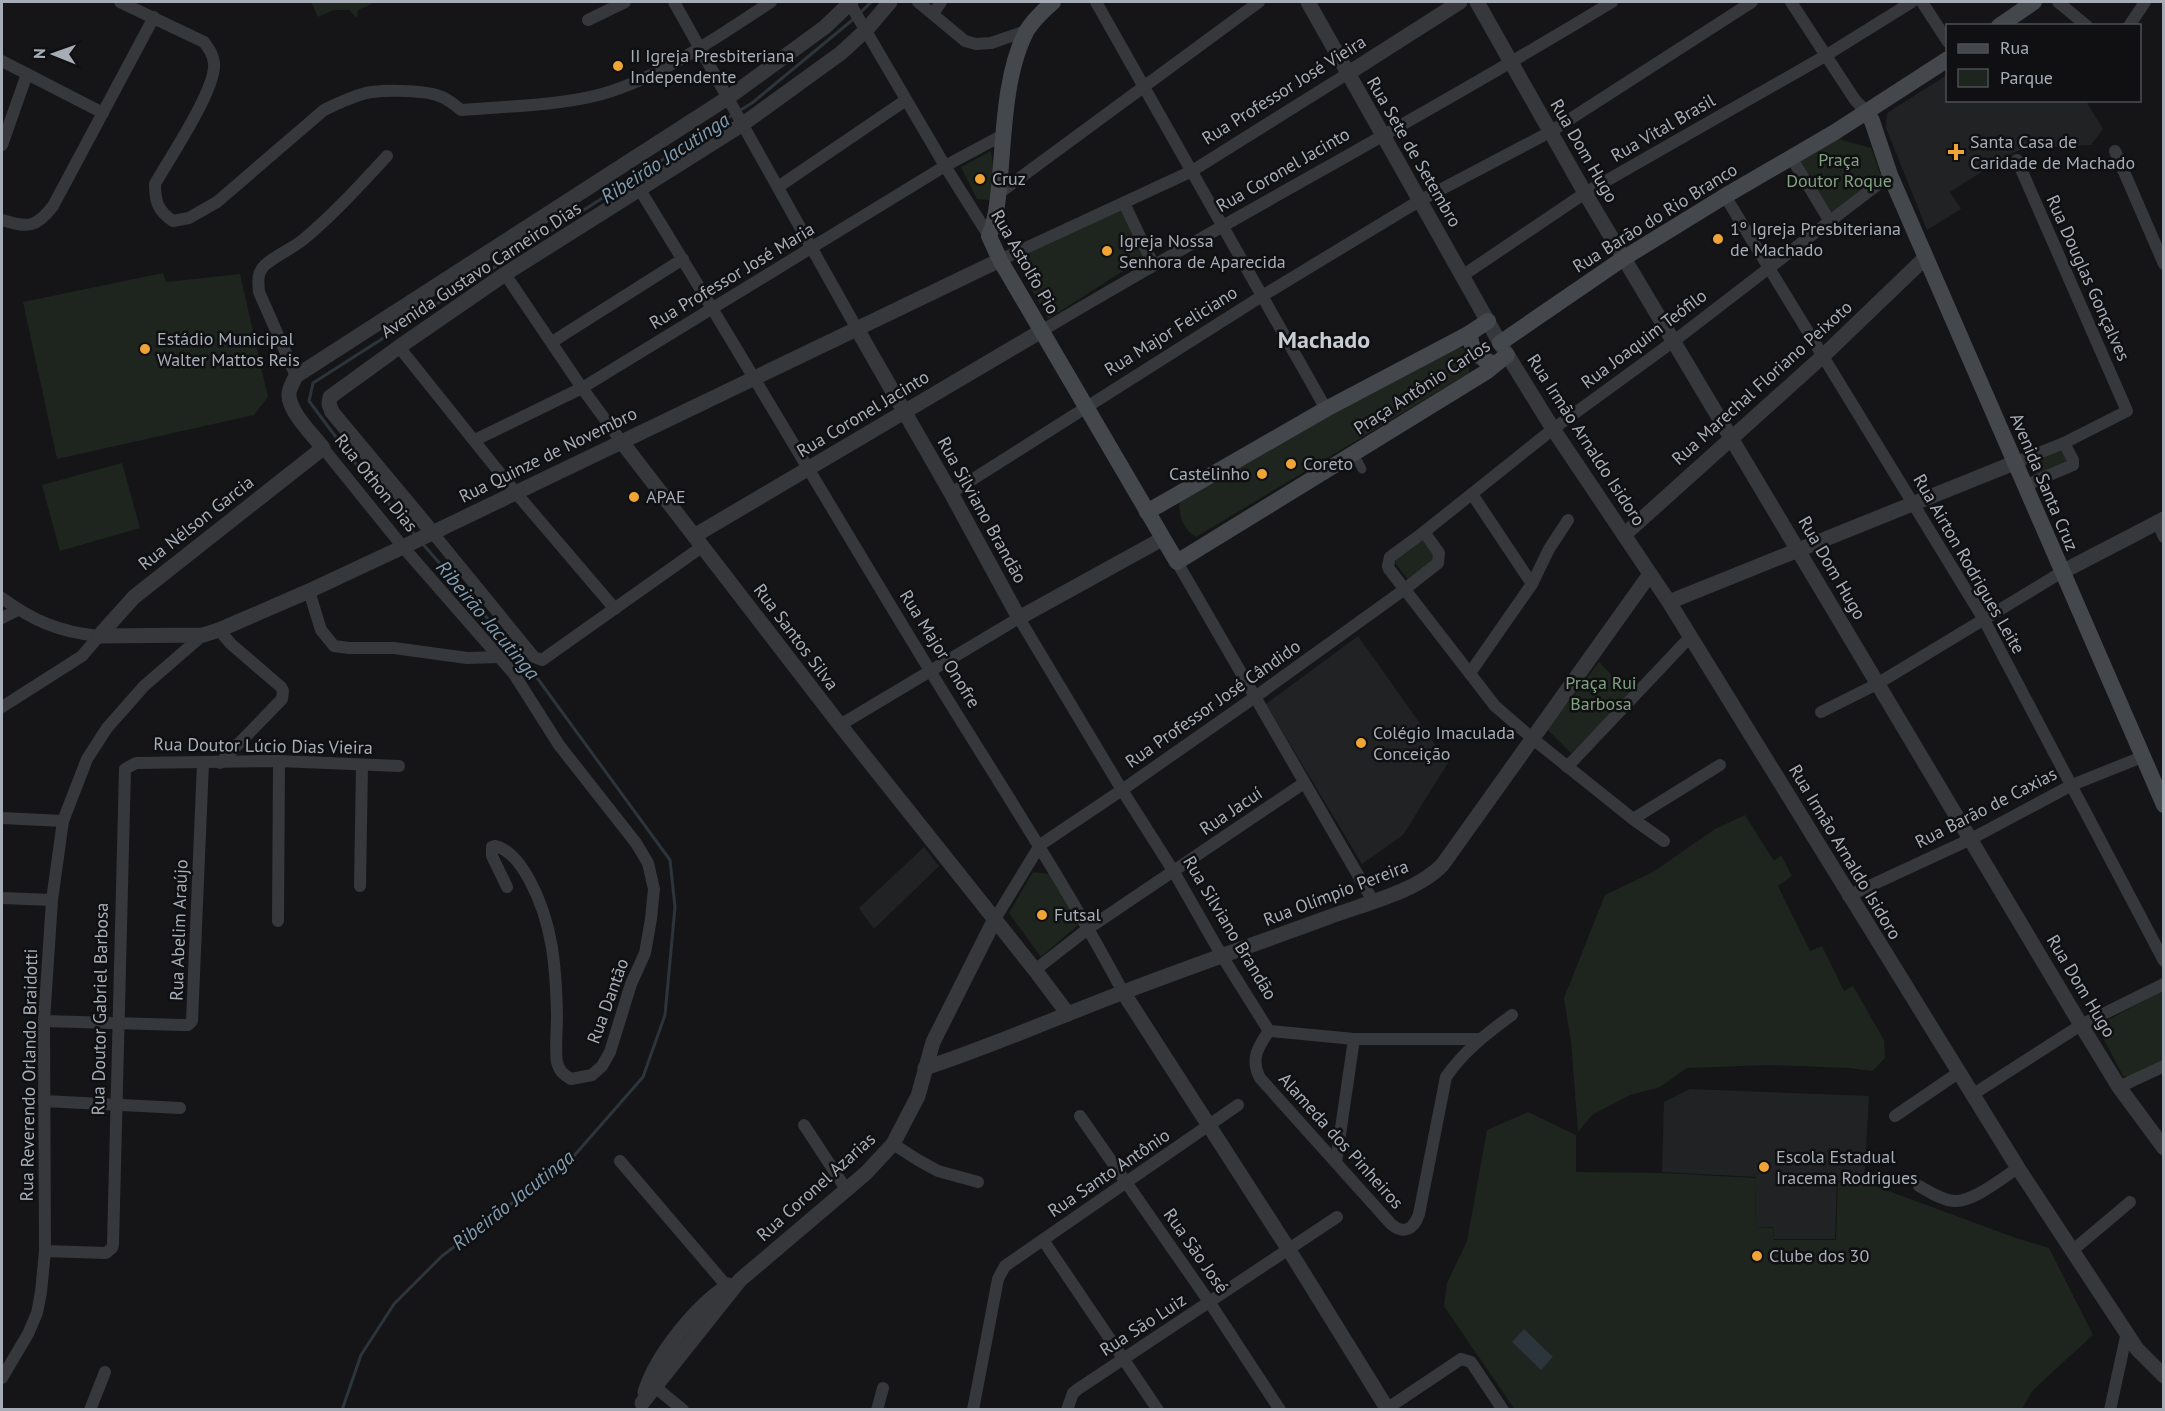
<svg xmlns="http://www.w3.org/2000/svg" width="2165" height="1411" font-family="'PT Sans',sans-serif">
<rect width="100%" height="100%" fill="#151517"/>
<g fill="#212224">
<path d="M 1947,75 L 1948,100 L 2086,101 L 2103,129 L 2091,145 L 2024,148 L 2007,156 L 1950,192 L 1961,209 L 1927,230 L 1886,128 L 1887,113 Z"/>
<path d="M 1358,636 L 1448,763 L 1403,835 L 1362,864 L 1266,704 Z"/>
<path d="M 924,847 L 939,866 L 874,929 L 859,908 Z"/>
<path d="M 1690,1089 L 1869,1096 L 1864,1181 L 1837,1181 L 1835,1239 L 1774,1239 L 1773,1227 L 1755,1227 L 1756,1177 L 1662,1172 L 1664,1102 Z"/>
</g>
<g fill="#1d251e">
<path d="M 311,2 L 376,2 L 358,10 L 357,18 L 349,10 L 334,10 L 318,17 Z"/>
<path d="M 1835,138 L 1871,148 L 1881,176 L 1830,214 L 1799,159 Z"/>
<path d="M 991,151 L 996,184 L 990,200 L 977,199 L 961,167 Z"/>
<path d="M 1122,209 L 1145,257 L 1048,319 L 1015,260 Z"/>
<path d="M 163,273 L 166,282 L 240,274 L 268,397 L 254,415 L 57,459 L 23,302 Z"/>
<path d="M 1450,347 L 1463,348 L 1470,356 L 1469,373 L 1196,537 C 1182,528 1180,518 1179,502 Z"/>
<path d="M 2065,448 L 2072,465 L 2036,479 L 2027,462 Z"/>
<path d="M 122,463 L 140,528 L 60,551 L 42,485 Z"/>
<path d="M 1424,537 L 1435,552 L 1435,561 L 1409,581 L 1396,564 L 1396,557 Z"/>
<path d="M 1599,662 L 1630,694 L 1571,753 L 1547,729 Z"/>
<path d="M 1745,815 L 1774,861 L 1781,855 L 1792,876 L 1778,886 L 1810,951 L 1822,946 L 1844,991 L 1853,986 L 1884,1040 L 1885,1058 L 1872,1071 L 1849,1068 L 1770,1065 L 1687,1068 L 1660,1087 L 1630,1095 L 1592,1115 L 1578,1132 L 1571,1041 L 1564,998 L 1605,895 L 1653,872 L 1715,829 Z"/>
<path d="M 1033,872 L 1050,874 L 1079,924 L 1041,957 L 1009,913 Z"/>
<path d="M 2163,990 L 2163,1063 L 2130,1078 L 2123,1076 L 2099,1030 L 2101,1024 Z"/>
<path d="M 1528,1112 L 1576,1135 L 1576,1172 L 1662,1173 L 1756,1178 L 1755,1227 L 1773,1228 L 1774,1240 L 1836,1240 L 1838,1182 L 1864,1182 L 2016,1238 L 2049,1248 L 2093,1335 L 2033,1390 L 2022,1409 L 1515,1410 L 1444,1306 L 1447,1283 L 1467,1241 L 1487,1130 Z"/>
</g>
<path fill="#2c353b" d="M 1524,1329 L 1553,1357 L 1541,1370 L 1512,1342 Z"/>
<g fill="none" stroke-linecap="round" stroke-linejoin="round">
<g stroke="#2c353b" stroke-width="3">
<path d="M 860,13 L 871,2"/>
<path d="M 739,111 L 752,103 L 856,17"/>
<path d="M 416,536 L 359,468 L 309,401 L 313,383 L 734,114"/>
<path d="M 342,1410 L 361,1355 L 394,1304 L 442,1256 L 573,1157 L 643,1077 L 665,1015 L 675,907 L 670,860 L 527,664 L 422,543"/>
</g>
<path stroke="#36383c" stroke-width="9" d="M 1354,454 L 1362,469"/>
<g stroke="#36383c" stroke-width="12">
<path d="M 120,2 L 204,42 C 209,49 213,54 214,63 C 217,88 169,159 155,184 C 155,202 158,211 173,221 L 189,218 L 217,202 L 324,110 C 339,103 356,94 372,92 C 389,90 427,90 442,97 C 449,100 455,105 461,110 C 506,106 558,106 602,94 C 660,78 721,34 771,2"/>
<path d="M 674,2 L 857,329"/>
<path d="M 849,2 L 945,166 L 989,236"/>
<path d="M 918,2 L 965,41 L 976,44 L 991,43 L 1026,31"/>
<path d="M 1096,2 L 1326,409"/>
<path d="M 1791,2 L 1855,100 L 1867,112"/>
<path d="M 1922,2 L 1948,42"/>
<path d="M 2058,2 L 2087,26"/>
<path d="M 933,14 L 941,2"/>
<path d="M 588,20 L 625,2"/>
<path d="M 2129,26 L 2145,2"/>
<path d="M 2,61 L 103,113"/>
<path d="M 2,145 L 27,74"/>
<path d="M 2115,151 L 2164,264"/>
<path d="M 1791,157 L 1829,220"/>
<path d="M 778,187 L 906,100"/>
<path d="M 640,190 C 738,349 832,510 929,669 C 995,777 1064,881 1123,992"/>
<path d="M 998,194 L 1259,2"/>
<path d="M 1725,196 L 1983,618 L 2164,961"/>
<path d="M 1124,203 L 1153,264"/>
<path d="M 2,220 C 28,228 36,228 53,206 L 154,17"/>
<path d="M 1000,260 L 1192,171 L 1347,74"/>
<path d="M 505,274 L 582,388 L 621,441"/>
<path d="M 1462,276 L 1585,193 L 1825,56 L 1912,2"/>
<path d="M 1043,330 C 1231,218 1425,116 1612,2"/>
<path d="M 552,342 L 683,259"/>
<path d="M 399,347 L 516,493 L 615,609"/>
<path d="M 296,376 L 259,292 C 258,282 257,272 265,265 C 276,255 292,249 304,239 C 334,214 360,185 387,156"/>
<path d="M 475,440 L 582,388 L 945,166 L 1003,135"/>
<path d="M 323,448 L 403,547 L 514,674 L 559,745 L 636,843 L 648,863 L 654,889 L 651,919 L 645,953 L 631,984 L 610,1052 L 602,1066 L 592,1075 L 571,1079 C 564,1075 559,1071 557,1062 C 555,1052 557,1028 557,1016 C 556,968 553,924 530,881 C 523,868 511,849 495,846 L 492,847 L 492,856 L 507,887"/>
<path d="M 2014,463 L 2064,443 L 2127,411 L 2017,160"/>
<path d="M 2024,486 L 2073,465 L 2073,460 L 2064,443"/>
<path d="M 951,493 L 1262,296 L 1419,201 L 1550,132 L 1752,2"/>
<path d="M 1472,494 L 1532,584"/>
<path d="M 2157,521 L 2164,537"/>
<path d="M 432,532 L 534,657 L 542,660 L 703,546"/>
<path d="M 1177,562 L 1373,901"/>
<path d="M 309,591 L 321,630 L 334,646 L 349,648 L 394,648 L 467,658 L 500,657"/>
<path d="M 2,598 C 34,621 59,632 99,636"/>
<path d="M 2,618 L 18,610"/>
<path d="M 219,630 L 231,644 L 281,687 L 283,691 L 282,699 L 220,763"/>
<path d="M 1470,673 L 1532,584 L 1549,549 L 1568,520"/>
<path d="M 2,707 L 82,656 L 99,636"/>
<path d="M 1821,712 L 1877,684 L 2062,572"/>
<path d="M 840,725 L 1019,618 L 1122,790 L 1174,872 L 1222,956 L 1269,1031"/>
<path d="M 1567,767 L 1690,637"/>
<path d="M 2,818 L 63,821"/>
<path d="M 1633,819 L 1720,765"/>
<path d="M 1664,841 L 1633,819 L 1533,739 L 1495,706 L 1389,569 L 1388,566 L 1390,557 L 1424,532 L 1553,429 L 1674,341 L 1890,175"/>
<path d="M 360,886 L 362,765"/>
<path d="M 1848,896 L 1971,839 L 2072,785 L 2142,757"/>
<path d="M 2,898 L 52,900"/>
<path d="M 995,919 L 1040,845 L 1122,790 L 1255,697 L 1405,589 L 1438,563 L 1439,553 L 1424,532"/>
<path d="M 278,921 L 279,761"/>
<path d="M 1035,970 L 1089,928 L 1304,783"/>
<path d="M 44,1021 L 182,1025 L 188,1025 L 192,1021 L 203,763"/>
<path d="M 1269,1031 C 1258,1047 1250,1059 1260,1078 L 1391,1224 C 1404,1235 1414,1229 1419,1214 L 1446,1077 C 1464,1051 1486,1034 1512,1015"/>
<path d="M 1269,1031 L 1354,1039 L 1480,1039"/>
<path d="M 2119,1087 L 2164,1066"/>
<path d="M 1972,1095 L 2081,1025 L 2164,984"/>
<path d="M 44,1101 L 180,1108"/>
<path d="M 1080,1116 L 1210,1303 L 1280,1410"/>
<path d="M 1895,1116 L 1958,1073"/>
<path d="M 804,1125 L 846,1189"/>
<path d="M 893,1144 L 918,1160 L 938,1171 L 978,1182"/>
<path d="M 620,1161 L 731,1291"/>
<path d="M 1336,1162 L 1354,1039"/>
<path d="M 1919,1186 C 1930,1192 1943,1201 1955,1201 C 1973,1202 2002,1178 2018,1168"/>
<path d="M 1043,1240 L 1158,1410"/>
<path d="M 2073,1250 L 2130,1202"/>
<path d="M 45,1251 L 106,1253 L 112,1248 L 113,1244 L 125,769 L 136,763 L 279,761 L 399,766"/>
<path d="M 2,1378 L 28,1334 L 37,1313 L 41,1292 L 45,1251 L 44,1021 L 52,900 L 63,821 L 87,759 L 107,728 L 144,686 L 203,635"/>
<path d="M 649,1382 L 683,1410"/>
<path d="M 90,1410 L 105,1372"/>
<path d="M 877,1410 L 883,1388"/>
<path d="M 973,1410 L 998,1279 L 1005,1266 L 1238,1105"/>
<path d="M 1067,1410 L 1073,1393 L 1078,1389 L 1337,1217"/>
<path d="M 1385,1410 L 1461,1359 L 1471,1362 L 1503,1410"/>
<path d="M 2110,1410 L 2127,1332"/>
</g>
<g stroke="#36383c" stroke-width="15">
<path d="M 1308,2 L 1500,343 L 1553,429 L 1669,602 L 2018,1168 L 2137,1349 L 2164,1376"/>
<path d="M 1477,2 L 1585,193 L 2081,1025 L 2119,1087 L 2164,1148"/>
<path d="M 1347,74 L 1460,2"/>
<path d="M 857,329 L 951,493 L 1019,618 L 1162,539"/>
<path d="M 621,441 L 840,725 L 1035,970 L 1068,1014"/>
<path d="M 432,532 L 332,412 L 329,404 L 330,397 L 399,347 L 505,274 L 743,124 L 841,53 L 866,30 L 890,2"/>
<path d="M 1624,535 L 1823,356 L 1926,257"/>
<path d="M 694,536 L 1043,330"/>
<path d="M 2062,572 L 2164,519"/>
<path d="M 1669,602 L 2014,463"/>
<path d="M 99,636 L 134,597 L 323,448 C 313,435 288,411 289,394 C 289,388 294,381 296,376 L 729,97 L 825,27 L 851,2"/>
<path d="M 99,636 L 203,635 L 219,630 L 309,591 L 403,547 L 1000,260"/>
<path d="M 1123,992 L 1289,1250 L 1388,1410"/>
<path d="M 925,1068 C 993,1046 1057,1017 1124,992 C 1192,966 1261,942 1329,917 C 1364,904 1419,891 1443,864 L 1650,574"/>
<path d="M 645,1392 C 657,1355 696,1306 729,1285"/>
<path d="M 642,1403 L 740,1280 L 866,1173 L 893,1144 L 918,1096 L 933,1042 L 995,919"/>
</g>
<g stroke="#44474c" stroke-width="16">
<path d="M 1053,2 C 1044,10 1032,21 1026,32 C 1005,73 1004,132 1000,177 C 998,196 997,218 989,236 L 1000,260 L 1177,562 L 1486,372 L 1507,355"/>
<path d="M 1999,26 L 2034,2"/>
<path d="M 1867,112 L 1872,121 L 1890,175 L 2164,805"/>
<path d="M 1470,333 C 1470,350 1479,359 1495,364"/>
<path d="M 1500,343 L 1624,258 L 1725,196 L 1835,132 L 1948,59"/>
<path d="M 1147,512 L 1326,409 L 1470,333 L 1488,321"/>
</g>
</g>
<g fill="#efa535" stroke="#101012" stroke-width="2">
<circle cx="618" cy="66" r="6"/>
<path d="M1953 143h6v6h6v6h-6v6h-6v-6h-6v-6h6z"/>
<circle cx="980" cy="179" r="6"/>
<circle cx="1718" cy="239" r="6"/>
<circle cx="1107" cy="251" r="6"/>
<circle cx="145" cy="349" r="6"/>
<circle cx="1291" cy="464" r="6"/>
<circle cx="1262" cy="474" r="6"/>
<circle cx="634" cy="497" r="6"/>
<circle cx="1361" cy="743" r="6"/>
<circle cx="1042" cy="915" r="6"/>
<circle cx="1764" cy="1167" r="6"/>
<circle cx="1757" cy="1256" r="6"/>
</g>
<g text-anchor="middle" stroke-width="5" stroke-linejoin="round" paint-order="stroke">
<g font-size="18" fill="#a7adb7" stroke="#101012" text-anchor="start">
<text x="630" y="62">II Igreja Presbiteriana<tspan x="630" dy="21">Independente</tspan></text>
<text x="1970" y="148">Santa Casa de<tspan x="1970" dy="21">Caridade de Machado</tspan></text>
<text x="992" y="185">Cruz</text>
<text x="1730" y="235">1º Igreja Presbiteriana<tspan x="1730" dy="21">de Machado</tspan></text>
<text x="1119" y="247">Igreja Nossa<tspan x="1119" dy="21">Senhora de Aparecida</tspan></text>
<text x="157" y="345">Estádio Municipal<tspan x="157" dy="21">Walter Mattos Reis</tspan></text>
<text x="1303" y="470">Coreto</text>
<text x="1250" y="480" text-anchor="end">Castelinho</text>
<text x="646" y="503">APAE</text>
<text x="1373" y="739">Colégio Imaculada<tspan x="1373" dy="21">Conceição</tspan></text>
<text x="1054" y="921">Futsal</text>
<text x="1776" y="1163">Escola Estadual<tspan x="1776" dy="21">Iracema Rodrigues</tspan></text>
<text x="1769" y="1262">Clube dos 30</text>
</g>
<g font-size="18" fill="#a7adb7" stroke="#101012">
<text transform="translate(1284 90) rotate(-32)" y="6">Rua Professor José Vieira</text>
<text transform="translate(1663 128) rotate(-30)" y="6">Rua Vital Brasil</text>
<text transform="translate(1584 151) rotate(60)" y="6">Rua Dom Hugo</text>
<text transform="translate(1414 152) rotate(60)" y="6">Rua Sete de Setembro</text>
<text transform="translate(1283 170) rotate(-30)" y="6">Rua Coronel Jacinto</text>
<text transform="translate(1655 218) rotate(-32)" y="6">Rua Barão do Rio Branco</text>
<text transform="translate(1025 262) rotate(60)" y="6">Rua Astolfo Pio</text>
<text transform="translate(481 270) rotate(-33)" y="6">Avenida Gustavo Carneiro Dias</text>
<text transform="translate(732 276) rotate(-31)" y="6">Rua Professor José Maria</text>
<text transform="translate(2088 278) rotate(66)" y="6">Rua Douglas Gonçalves</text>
<text transform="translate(1171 331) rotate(-32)" y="6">Rua Major Feliciano</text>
<text transform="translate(1644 339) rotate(-37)" y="6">Rua Joaquim Teófilo</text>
<text transform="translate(1762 383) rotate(-42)" y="6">Rua Marechal Floriano Peixoto</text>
<text transform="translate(1422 387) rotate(-33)" y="6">Praça Antônio Carlos</text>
<text transform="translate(863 414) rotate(-31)" y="6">Rua Coronel Jacinto</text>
<text transform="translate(1586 440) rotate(57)" y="6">Rua Irmão Arnaldo Isidoro</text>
<text transform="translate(548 455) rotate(-26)" y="6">Rua Quinze de Novembro</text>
<text transform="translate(2044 482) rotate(67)" y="6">Avenida Santa Cruz</text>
<text transform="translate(376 483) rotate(51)" y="6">Rua Othon Dias</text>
<text transform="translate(982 510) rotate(61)" y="6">Rua Silviano Brandão</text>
<text transform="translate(196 523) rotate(-38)" y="6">Rua Nélson Garcia</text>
<text transform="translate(1969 564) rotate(60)" y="6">Rua Airton Rodrigues Leite</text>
<text transform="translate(1832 568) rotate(60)" y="6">Rua Dom Hugo</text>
<text transform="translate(796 637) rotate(53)" y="6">Rua Santos Silva</text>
<text transform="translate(940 649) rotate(58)" y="6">Rua Major Onofre</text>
<text transform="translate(1213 704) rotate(-35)" y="6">Rua Professor José Cândido</text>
<text transform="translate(263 746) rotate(1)" y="6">Rua Doutor Lúcio Dias Vieira</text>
<text transform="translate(1986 808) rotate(-27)" y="6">Rua Barão de Caxias</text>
<text transform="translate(1231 811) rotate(-34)" y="6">Rua Jacuí</text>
<text transform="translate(1845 852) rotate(59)" y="6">Rua Irmão Arnaldo Isidoro</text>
<text transform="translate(1336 893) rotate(-21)" y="6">Rua Olímpio Pereira</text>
<text transform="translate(1230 928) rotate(59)" y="6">Rua Silviano Brandão</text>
<text transform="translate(179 930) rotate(-88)" y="6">Rua Abelim Araújo</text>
<text transform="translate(2081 986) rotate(59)" y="6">Rua Dom Hugo</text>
<text transform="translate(608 1001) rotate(-70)" y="6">Rua Dantão</text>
<text transform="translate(100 1009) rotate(-89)" y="6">Rua Doutor Gabriel Barbosa</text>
<text transform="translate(29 1075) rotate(-89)" y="6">Rua Reverendo Orlando Braidotti</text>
<text transform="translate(1341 1141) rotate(48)" y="6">Alameda dos Pinheiros</text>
<text transform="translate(1109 1173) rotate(-34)" y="6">Rua Santo Antônio</text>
<text transform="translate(816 1187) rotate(-42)" y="6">Rua Coronel Azarias</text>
<text transform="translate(1196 1251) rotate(55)" y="6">Rua São José</text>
<text transform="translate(1143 1325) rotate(-33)" y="6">Rua São Luiz</text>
</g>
<g font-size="18" fill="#7fa27f" stroke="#101012">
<text x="1839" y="166">Praça<tspan x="1839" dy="21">Doutor Roque</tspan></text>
<text x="1601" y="689">Praça Rui<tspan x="1601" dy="21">Barbosa</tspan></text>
</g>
<g font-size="20" font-style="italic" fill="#7f9db2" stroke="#101012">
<text transform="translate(665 158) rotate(-33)" y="7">Ribeirão Jacutinga</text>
<text transform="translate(488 620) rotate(50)" y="7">Ribeirão Jacutinga</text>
<text transform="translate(513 1200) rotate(-38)" y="7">Ribeirão Jacutinga</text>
</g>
<g font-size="24" font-weight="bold" fill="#c8ccd3" stroke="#101012">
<text x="1324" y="348">Machado</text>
</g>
</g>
<rect width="2165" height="1411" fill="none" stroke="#a7adb7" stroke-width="6"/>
<rect x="1946" y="24" width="195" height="78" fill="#101012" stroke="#4c4f54" stroke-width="1.5"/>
<rect x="1958" y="44" width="30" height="9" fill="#44474c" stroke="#4c4f54" stroke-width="1.5"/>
<text x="2000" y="54" font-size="18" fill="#a7adb7">Rua</text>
<rect x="1958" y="69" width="30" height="18" fill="#1d251e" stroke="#4c4f54" stroke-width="1.5"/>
<text x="2000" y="84" font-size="18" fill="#a7adb7">Parque</text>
<g transform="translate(54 54) rotate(271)" stroke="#101012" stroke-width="4.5" paint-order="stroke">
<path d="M0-4.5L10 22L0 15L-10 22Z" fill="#a7adb7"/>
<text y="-9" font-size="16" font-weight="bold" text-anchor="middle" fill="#a7adb7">N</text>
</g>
</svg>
